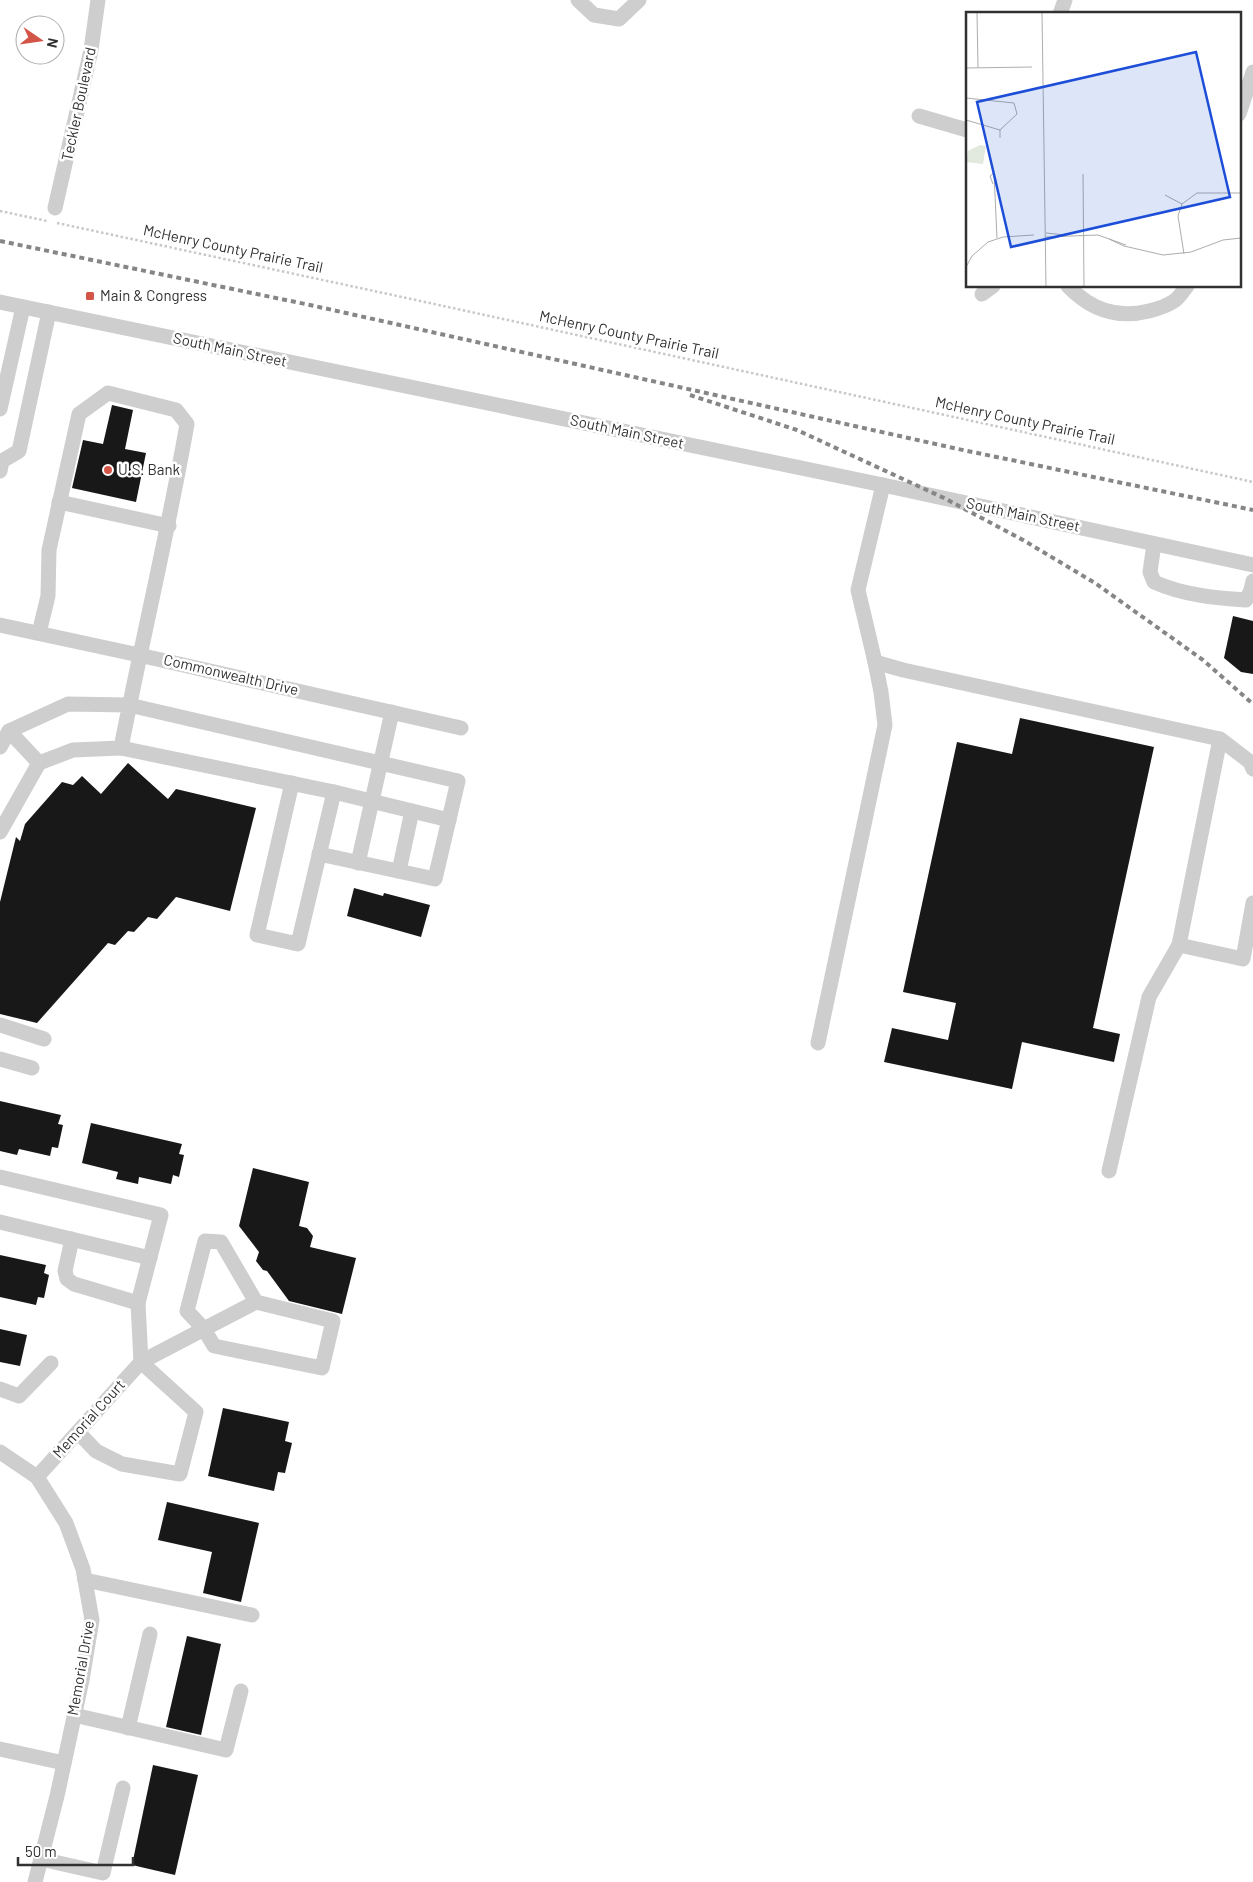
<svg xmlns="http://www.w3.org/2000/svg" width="1253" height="1882" font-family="Barlow,sans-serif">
<rect width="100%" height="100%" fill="#fff"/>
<g fill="#181818">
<path d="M 112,405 L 133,410 L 125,449 L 146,453 L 136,502 L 72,488 L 83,440 L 103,444 Z"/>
<path d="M 1233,616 L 1253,621 L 1253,674 L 1241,672 L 1224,658 Z"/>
<path d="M 1020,718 L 1154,747 L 1093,1028 L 1120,1034 L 1114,1062 L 1022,1042 L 1012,1089 L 884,1062 L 892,1028 L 948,1040 L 956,1003 L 903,992 L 957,742 L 1012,754 Z"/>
<path d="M 128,763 L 168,799 L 176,789 L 256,808 L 230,911 L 176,897 L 157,919 L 148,917 L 134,932 L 128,931 L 115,945 L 108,943 L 37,1023 L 0,1014 L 0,902 L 16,837 L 20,841 L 25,824 L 62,782 L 73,785 L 82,776 L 101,794 Z"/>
<path d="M 354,888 L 383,896 L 384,893 L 430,905 L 421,937 L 347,916 Z"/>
<path d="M 0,1101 L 61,1115 L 58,1124 L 63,1125 L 58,1148 L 52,1147 L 50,1156 L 19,1149 L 17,1155 L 0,1151 Z"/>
<path d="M 91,1123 L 182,1144 L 179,1154 L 184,1155 L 179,1177 L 173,1175 L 171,1184 L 139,1177 L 138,1184 L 116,1179 L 118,1172 L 82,1163 Z"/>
<path d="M 253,1168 L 309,1182 L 299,1226 L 307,1228 L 313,1236 L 310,1247 L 356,1258 L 342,1314 L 289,1301 L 267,1271 L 263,1270 L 256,1261 L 259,1252 L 239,1226 Z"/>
<path d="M 0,1255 L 46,1265 L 44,1273 L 49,1275 L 44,1298 L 38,1297 L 36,1305 L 0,1297 Z"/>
<path d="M 0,1329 L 27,1335 L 20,1366 L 0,1362 Z"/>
<path d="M 223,1408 L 289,1422 L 285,1441 L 292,1443 L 285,1473 L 278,1472 L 274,1491 L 208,1476 Z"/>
<path d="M 167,1502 L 259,1523 L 241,1602 L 203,1593 L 212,1552 L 158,1540 Z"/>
<path d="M 187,1636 L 221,1644 L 201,1735 L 166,1727 Z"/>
<path d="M 153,1765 L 198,1775 L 175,1875 L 132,1865 Z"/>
</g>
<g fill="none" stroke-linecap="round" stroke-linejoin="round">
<g stroke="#c8c8c8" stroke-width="2.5" stroke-dasharray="2.5 2.5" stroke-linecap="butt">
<path d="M 0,211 L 47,221"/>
<path d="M 57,223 L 402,297 L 1253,482"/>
</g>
<g stroke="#cecece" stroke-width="15">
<path d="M 578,0 L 594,15 L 619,19 L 639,0"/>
<path d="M 1060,14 L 1065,0"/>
<path d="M 1239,114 L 1253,72"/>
<path d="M 919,116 L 967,130"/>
<path d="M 55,208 L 91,50 L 98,0"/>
<path d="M 1068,286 C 1091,310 1117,319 1149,311 C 1157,309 1167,306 1174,301 C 1179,298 1183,291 1187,286"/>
<path d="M 982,294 L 993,286"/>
<path d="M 0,302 L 883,485 L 1253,565"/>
<path d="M 0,409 L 23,307"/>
<path d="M 0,471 L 2,461 L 19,451 L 49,312"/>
<path d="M 883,485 L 858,590 L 875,662 L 903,670 L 1220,739 L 1250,762 L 1253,769"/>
<path d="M 59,502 L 169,526"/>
<path d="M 1154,544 L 1150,572 L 1154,582 C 1183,595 1215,598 1246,600 L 1251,590 L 1253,581"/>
<path d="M 0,625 L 139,655 L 461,728"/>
<path d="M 39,633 L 48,596 L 49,550 L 79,414 L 108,393 L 176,410 L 187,424 C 168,533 142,640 121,748 L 73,750 L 39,763 L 9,731 L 68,704 L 129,705 L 458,781 L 435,879 L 319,854"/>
<path d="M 1220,739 L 1179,945 L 1243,959 L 1253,903"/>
<path d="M 0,747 L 9,731"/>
<path d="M 121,748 L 334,792 L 449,820"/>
<path d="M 292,783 L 257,935 L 298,944 L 334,792"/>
<path d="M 0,832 L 39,763"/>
<path d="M 358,863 L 392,712"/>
<path d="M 399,871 L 412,811"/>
<path d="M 0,1025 L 44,1039"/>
<path d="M 818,1043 L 885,725 L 881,692 L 875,662"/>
<path d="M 0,1059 L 32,1068"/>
<path d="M 1109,1171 L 1149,997 L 1179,945"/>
<path d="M 0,1177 L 161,1215 L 138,1303 L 141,1362 L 196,1412 L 180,1474 L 122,1464 L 96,1451 L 78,1432"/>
<path d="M 0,1222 L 150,1258"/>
<path d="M 72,1239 L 65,1271 L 67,1279 L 74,1284 L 138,1303"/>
<path d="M 0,1389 L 19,1396 L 51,1363"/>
<path d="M 0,1452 L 37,1477 L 66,1523 L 83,1569 L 92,1620 L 82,1680 L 57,1796 L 35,1882"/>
<path d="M 37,1477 L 141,1362 L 204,1329 L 214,1346 L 322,1368 L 333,1321 L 256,1302 L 221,1242 L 205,1241 L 187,1311 L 204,1329 L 256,1302"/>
<path d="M 85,1580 L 252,1615"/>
<path d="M 74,1715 L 226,1750 L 241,1691"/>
<path d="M 128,1728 L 150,1634"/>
<path d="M 0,1749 L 64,1763"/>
<path d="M 41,1859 L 103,1873 L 123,1788"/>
</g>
<g stroke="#868686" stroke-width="4" stroke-dasharray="5 4" stroke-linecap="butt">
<path d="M 0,241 L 310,305 L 958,449 L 1253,510"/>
<path d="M 690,395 L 797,430 L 944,498 L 1023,540 L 1095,583 L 1203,660 L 1253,704"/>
</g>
</g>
<g fill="#d35548" stroke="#fff" stroke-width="2">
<rect x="85" y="291" width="10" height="10" rx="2.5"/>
<circle cx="108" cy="470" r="5"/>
</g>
<g text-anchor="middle" stroke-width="5" stroke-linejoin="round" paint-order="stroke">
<g font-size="15" fill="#313131" stroke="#fff">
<text transform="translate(79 104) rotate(-78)" y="5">Teckler Boulevard</text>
<text transform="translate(233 249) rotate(12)" y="5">McHenry County Prairie Trail</text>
<text transform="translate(629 335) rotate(12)" y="5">McHenry County Prairie Trail</text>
<text transform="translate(230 350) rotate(12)" y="5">South Main Street</text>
<text transform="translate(1025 421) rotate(12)" y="5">McHenry County Prairie Trail</text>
<text transform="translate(627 432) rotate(12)" y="5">South Main Street</text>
<text transform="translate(1023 515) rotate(12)" y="5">South Main Street</text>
<text transform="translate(231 675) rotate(13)" y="5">Commonwealth Drive</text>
<text transform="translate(89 1419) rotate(-48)" y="5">Memorial Court</text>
<text transform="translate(81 1668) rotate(-80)" y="5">Memorial Drive</text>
</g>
<g font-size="15" fill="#313131" stroke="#fff" text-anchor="start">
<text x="100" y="301">Main &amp; Congress</text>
<text x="118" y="475">U.S. Bank</text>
</g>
</g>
<g transform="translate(966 12)">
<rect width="275" height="275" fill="#fff"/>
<path d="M 14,133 L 20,134 L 17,152 L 0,150 L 2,139 Z" fill="#e2e9de"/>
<path fill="none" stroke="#adadad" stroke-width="1" d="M 11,0 L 12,56M 76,0 L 80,275M 0,56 L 66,55M 0,86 L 48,91 L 51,102 L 34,118 L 34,126M 0,108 L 34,118M 117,162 L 118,275M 27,172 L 24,164 L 28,161 L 31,226M 199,183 L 216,192M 80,221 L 99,223M 80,225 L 132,223 L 160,233M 143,227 L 158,234 L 197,243 L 225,240 L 257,228 L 275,226M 218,242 L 212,204 L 216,192 L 231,181 L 275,181M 0,255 L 6,244 L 22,230 L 37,225 L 68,223"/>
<path fill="#1d4ed8" fill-opacity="0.15" stroke="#1d4ed8" stroke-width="2.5" d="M 230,40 L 264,185 L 45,235 L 11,90 Z"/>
<rect width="275" height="275" fill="none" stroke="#313131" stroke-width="2.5"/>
</g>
<g transform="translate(40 40) rotate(103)"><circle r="24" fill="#ffffff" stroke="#adadad"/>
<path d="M0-4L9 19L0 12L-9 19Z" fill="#d35548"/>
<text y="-8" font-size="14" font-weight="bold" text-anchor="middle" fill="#313131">N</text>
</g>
<path d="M18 1857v8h115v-8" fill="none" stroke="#313131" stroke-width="2.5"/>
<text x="25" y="1857" font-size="15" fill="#313131" stroke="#ffffff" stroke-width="4" paint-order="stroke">50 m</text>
</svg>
